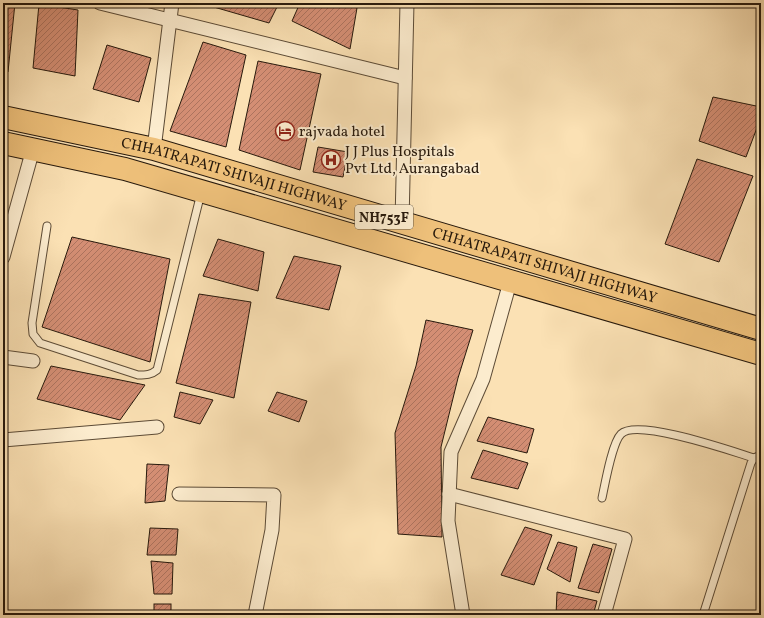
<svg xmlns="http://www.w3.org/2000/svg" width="764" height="618" font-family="Vollkorn,serif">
<defs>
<pattern id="building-hatch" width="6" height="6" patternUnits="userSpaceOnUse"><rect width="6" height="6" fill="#d48e74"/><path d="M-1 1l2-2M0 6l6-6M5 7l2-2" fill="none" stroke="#ac735e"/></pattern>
</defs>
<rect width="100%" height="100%" fill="#fbe1b4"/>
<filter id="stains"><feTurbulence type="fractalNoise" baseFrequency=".005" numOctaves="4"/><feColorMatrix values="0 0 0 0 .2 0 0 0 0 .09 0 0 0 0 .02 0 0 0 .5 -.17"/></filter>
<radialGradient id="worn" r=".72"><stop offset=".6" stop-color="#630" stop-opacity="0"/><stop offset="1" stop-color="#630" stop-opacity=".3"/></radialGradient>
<g fill="url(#building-hatch)" stroke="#27190c">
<path d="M 3,3 L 15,3 L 8,72 L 3,71 Z"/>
<path d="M 200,3 L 279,3 L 269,23 Z"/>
<path d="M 300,3 L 339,3 L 357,8 L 350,49 L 292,21 Z"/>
<path d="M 39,4 L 78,10 L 75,76 L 33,68 Z"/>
<path d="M 203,42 L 246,55 L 226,147 L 170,131 Z"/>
<path d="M 107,45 L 151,58 L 139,102 L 93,89 Z"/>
<path d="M 258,61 L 321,74 L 300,170 L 239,150 Z"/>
<path d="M 713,97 L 761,107 L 761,117 L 746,157 L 699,141 Z"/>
<path d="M 318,147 L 348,152 L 343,177 L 313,172 Z"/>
<path d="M 697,159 L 753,176 L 719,262 L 665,244 Z"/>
<path d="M 72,237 L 170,259 L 150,362 L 42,327 Z"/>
<path d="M 218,239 L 264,252 L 258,291 L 203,276 Z"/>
<path d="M 294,256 L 341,266 L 329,310 L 276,298 Z"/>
<path d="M 199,294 L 251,302 L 234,398 L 176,383 Z"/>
<path d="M 426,320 L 473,330 L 458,378 L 441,447 L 442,537 L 398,534 L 395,433 L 416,366 Z"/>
<path d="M 51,366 L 145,385 L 120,420 L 37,399 Z"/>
<path d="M 180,392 L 213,400 L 200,424 L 174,417 Z"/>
<path d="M 277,392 L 307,401 L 299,422 L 268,411 Z"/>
<path d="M 488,417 L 534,429 L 527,453 L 477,441 Z"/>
<path d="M 483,450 L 528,463 L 518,489 L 471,478 Z"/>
<path d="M 147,464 L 169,465 L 165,501 L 145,503 Z"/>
<path d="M 525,527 L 552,535 L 534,585 L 501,575 Z"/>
<path d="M 150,528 L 178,529 L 176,555 L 147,555 Z"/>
<path d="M 558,542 L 577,547 L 570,582 L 547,569 Z"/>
<path d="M 593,544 L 612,549 L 599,593 L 578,588 Z"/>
<path d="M 151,561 L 173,563 L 172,594 L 154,594 Z"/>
<path d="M 557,592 L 597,601 L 593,615 L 556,615 Z"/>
<rect x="154" y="604" width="17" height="11"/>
</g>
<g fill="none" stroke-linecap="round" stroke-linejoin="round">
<g stroke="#5c4b36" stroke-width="9">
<g id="service">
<path d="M 47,226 L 32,323 L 33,334 L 40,343 L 138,375 C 146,375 151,375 157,370 L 201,193"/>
<path d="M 602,498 C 605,484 612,443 621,434 C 637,418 731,451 754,458"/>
<path d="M 703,615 L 751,463 L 754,458 L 761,455"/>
</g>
</g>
<g stroke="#5c4b36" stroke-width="15">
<g id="minor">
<path d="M 100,3 L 405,78"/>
<path d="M 154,149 L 172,3"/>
<path d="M 402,222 L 407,3"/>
<path d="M 3,257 L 33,149"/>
<path d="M 3,357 L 33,361"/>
<path d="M 3,440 L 157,427"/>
<path d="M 179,494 L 274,495 L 272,530 L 255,615"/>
<path d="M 449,494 L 625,539 L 604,615"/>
<path d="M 463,615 L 448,521 L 451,452 L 483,379 L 510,282"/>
</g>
</g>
<g stroke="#27190c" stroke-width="24">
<g id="trunk">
<path id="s1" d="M 3,117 L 154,149 L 761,329"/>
<path d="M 3,143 L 125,169 L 761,354"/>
</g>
</g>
<use href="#service" stroke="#fcecce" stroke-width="7"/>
<use href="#minor" stroke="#fcecce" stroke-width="13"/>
<use href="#trunk" stroke="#eec07a" stroke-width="22"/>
</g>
<defs>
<g id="hotel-ring" transform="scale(1)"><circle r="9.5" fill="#fcecce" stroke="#8f2418" stroke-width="1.5"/><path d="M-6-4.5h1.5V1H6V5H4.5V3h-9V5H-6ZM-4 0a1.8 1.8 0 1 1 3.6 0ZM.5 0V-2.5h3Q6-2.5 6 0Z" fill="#8f2418"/></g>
<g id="hospital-ring" transform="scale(1)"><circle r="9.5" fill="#fcecce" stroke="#8f2418" stroke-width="1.5"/><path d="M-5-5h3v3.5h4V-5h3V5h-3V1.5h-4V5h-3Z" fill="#8f2418"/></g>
</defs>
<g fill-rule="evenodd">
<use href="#hotel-ring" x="285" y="131"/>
<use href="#hospital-ring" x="331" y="160"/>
</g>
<g text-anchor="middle" stroke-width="4" stroke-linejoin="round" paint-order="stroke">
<rect fill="#fcecce" stroke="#675846" stroke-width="1" x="355" y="205" width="58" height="24" rx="3"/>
<g font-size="14" font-weight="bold" fill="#27190c">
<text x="384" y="222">NH753F</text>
</g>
<g font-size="15" fill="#27190c" stroke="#fcecce" text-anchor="start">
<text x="299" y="136">rajvada hotel</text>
<text x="345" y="156">J J Plus Hospitals<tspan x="345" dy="17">Pvt Ltd, Aurangabad</tspan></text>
</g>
<g font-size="15" fill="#27190c" stroke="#fcecce">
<text dy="5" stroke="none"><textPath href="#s1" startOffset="238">CHHATRAPATI SHIVAJI HIGHWAY</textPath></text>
<text dy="5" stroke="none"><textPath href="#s1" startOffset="562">CHHATRAPATI SHIVAJI HIGHWAY</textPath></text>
</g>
</g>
<rect width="764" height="618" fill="none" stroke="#fbe1b4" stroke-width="16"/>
<rect x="4" y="4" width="756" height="610" fill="none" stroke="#27190c" stroke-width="2"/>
<rect x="8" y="8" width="748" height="602" fill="none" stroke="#27190c"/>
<rect width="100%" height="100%" filter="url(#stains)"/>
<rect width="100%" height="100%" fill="url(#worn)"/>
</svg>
